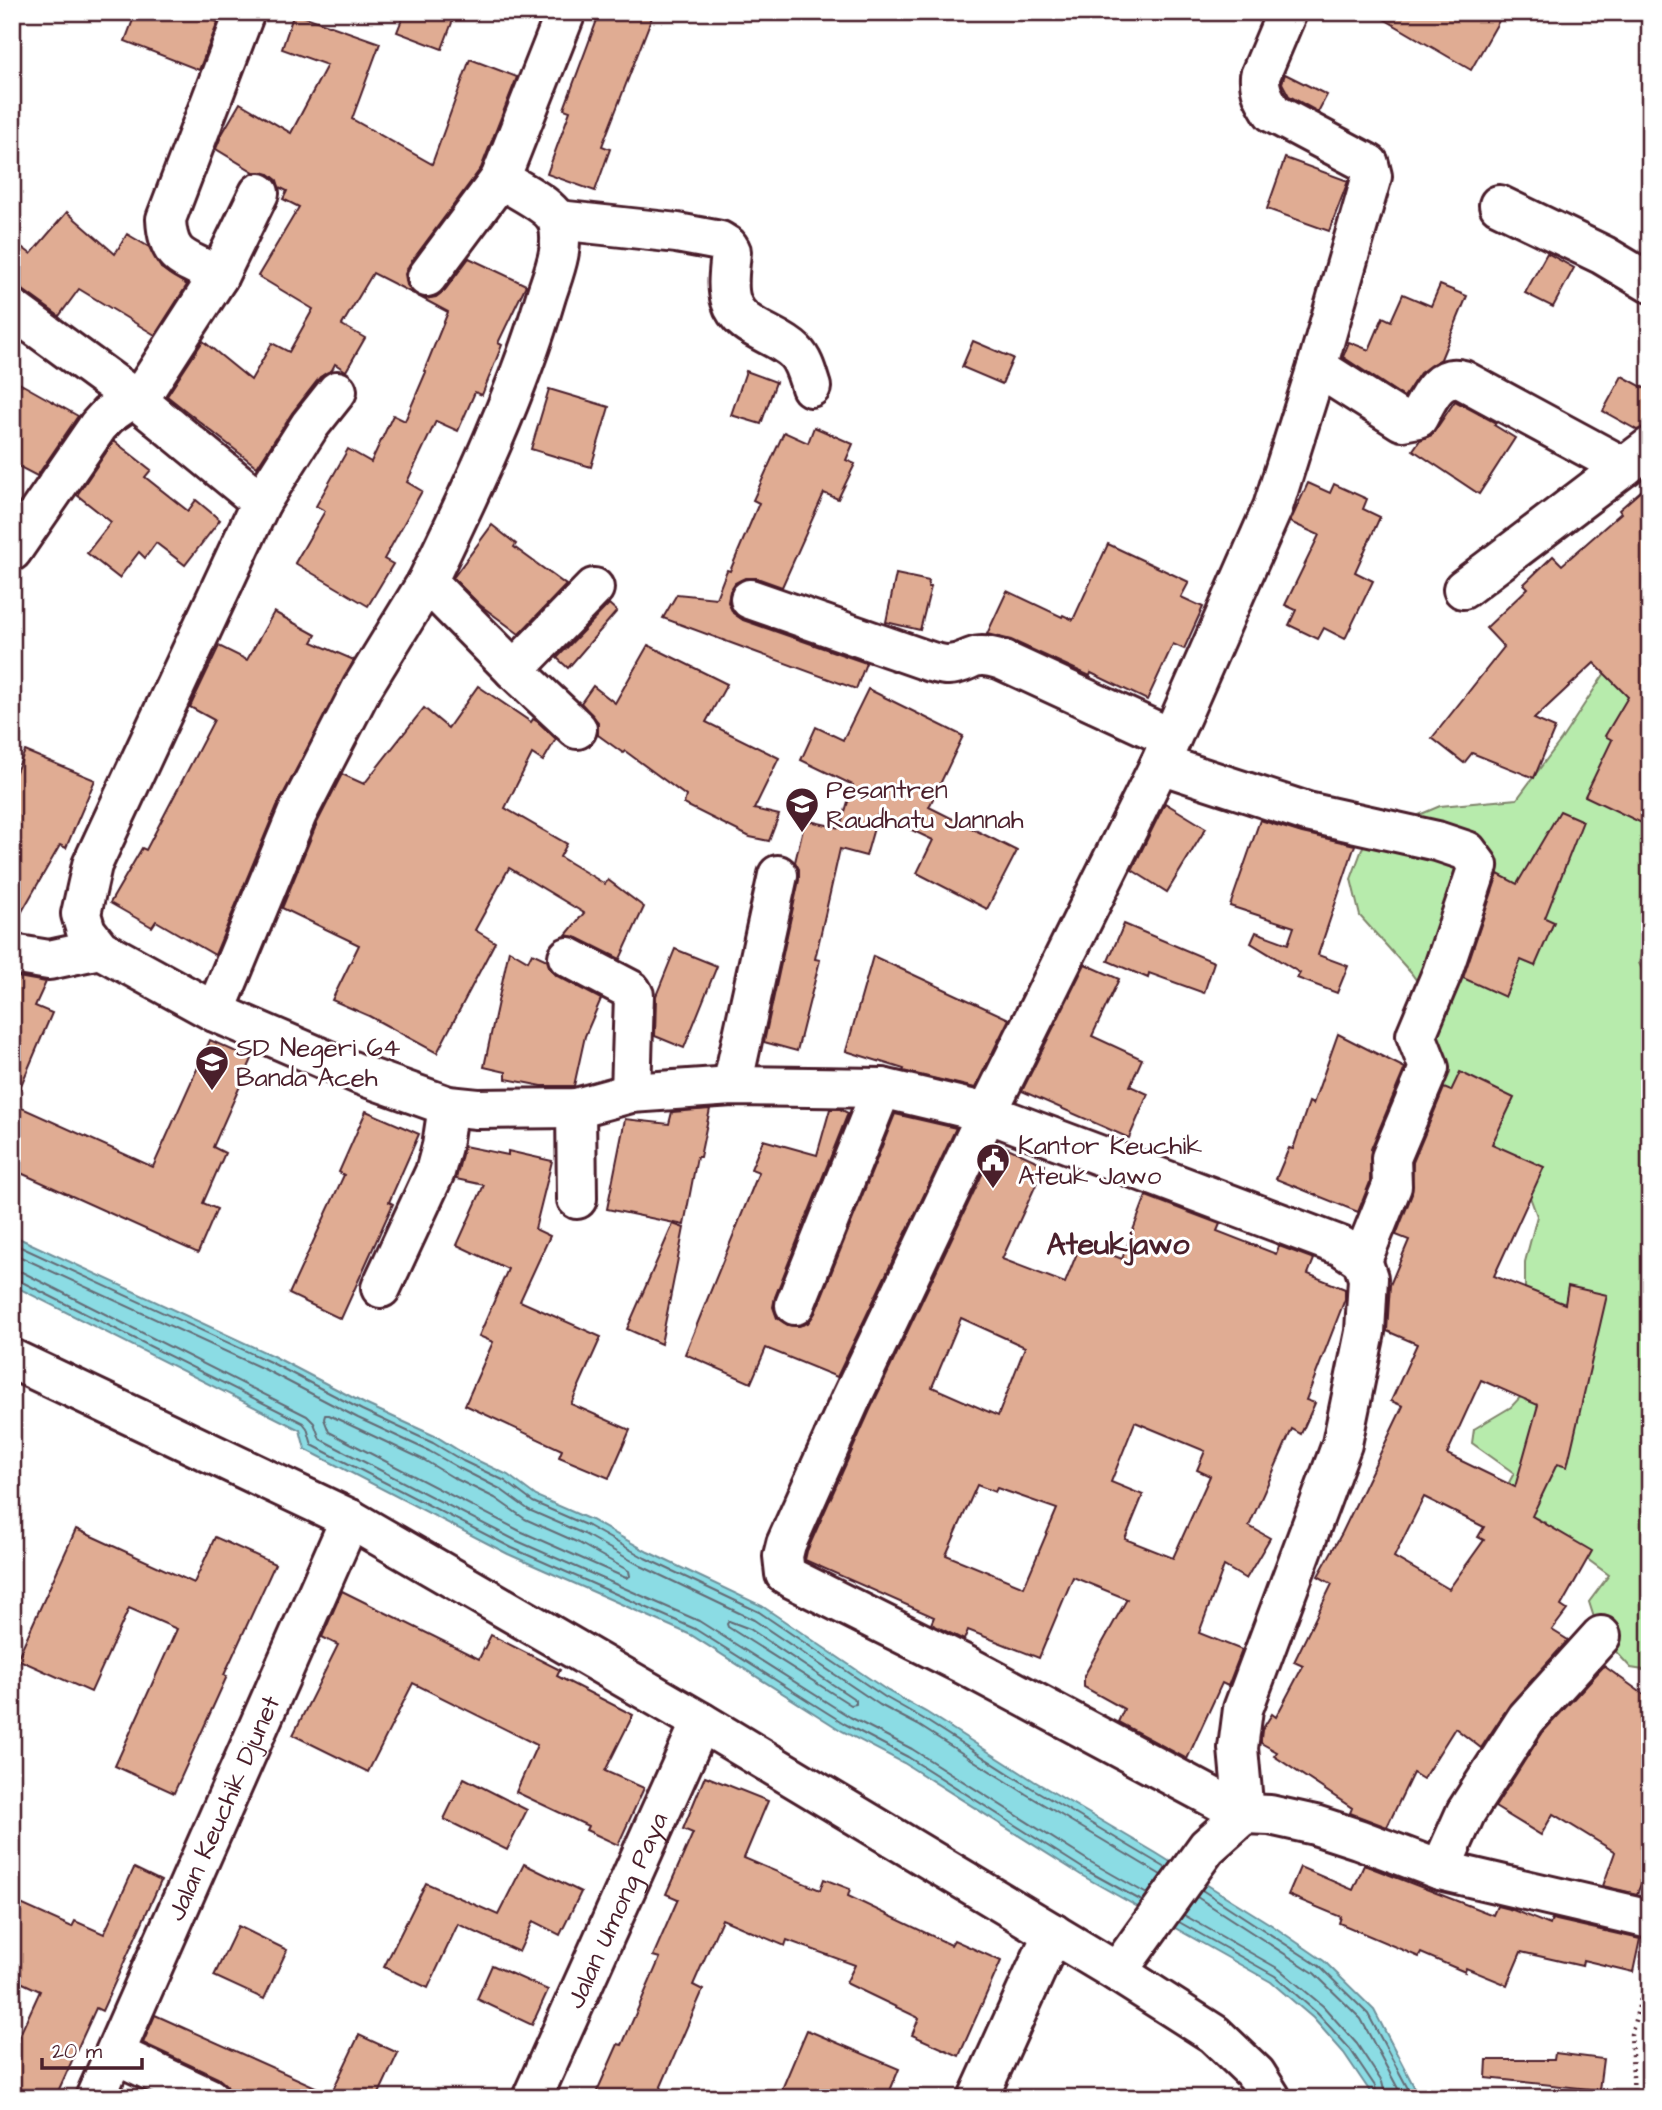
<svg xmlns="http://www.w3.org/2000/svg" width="1662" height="2110" font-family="'Architects Daughter',sans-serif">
<rect width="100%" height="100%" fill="#fff"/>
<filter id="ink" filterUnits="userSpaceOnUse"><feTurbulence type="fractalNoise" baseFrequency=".0143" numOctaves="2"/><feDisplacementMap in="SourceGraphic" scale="14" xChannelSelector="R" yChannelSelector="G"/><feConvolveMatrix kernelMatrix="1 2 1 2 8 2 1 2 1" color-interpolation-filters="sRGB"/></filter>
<g filter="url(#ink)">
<path fill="#b7ebac" stroke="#80856c" stroke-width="2" d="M 1650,604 L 1650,911 L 1639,963 L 1650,986 L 1650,1671 L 1631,1668 L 1599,1633 L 1589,1602 L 1609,1575 L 1587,1559 L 1549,1551 L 1546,1523 L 1509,1505 L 1503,1494 L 1514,1473 L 1472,1443 L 1474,1429 L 1511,1407 L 1539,1377 L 1525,1295 L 1525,1262 L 1537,1216 L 1523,1178 L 1431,1140 L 1417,1109 L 1430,999 L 1411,973 L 1360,916 L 1351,879 L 1364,844 L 1405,821 L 1440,806 L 1517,799 L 1561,740 Z"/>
<path fill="#8bdce4" stroke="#71909a" stroke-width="2" d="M 12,1235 L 273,1356 L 365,1404 L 437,1437 L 466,1455 L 508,1475 L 536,1496 L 591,1520 L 648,1552 L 762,1606 L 888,1691 L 926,1712 L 1034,1781 L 1156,1853 L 1270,1924 L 1324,1961 L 1374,2010 L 1420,2098 L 1370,2098 L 1369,2090 L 1344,2053 L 1313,2018 L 1271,1982 L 1081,1875 L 904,1763 L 842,1731 L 691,1635 L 508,1554 L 305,1449 L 300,1430 L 12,1285 Z"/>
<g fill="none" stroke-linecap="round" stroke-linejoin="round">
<g stroke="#646b75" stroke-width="2">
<path d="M 12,1243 L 270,1362 L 362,1410 L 433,1443 L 463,1461 L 505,1481 L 533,1502 L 588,1526 L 645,1558 L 759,1612 L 885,1697 L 922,1718 L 1030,1787 L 1166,1868"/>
<path d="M 12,1253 L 266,1370 L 358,1418 L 429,1451 L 459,1468 L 500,1489 L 529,1510 L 584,1534 L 641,1566 L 754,1620 L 880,1705 L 918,1725 L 1026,1794 L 1161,1875"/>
<path d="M 12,1271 L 22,1272 L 307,1416 L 314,1423 L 320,1439 L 515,1540 L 699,1621 L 850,1717 L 912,1749 L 1089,1861 L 1147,1894"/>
<path d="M 12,1279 L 18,1280 L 303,1423 L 307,1428 L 312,1445 L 512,1548 L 695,1629 L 845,1724 L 908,1757 L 1084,1869 L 1142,1901"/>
<path d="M 325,1415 L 329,1415 L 424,1460 L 454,1478 L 495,1498 L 525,1519 L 579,1543 L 629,1571 L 630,1576 L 626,1578 L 520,1531 L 329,1432 L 324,1419 Z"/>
<path d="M 729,1621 L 750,1629 L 856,1700 L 856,1704 L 851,1705 L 728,1627 L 727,1624 Z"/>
<path d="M 1202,1890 L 1319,1966 L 1368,2014 L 1413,2098"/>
<path d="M 1197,1897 L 1314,1973 L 1361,2019 L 1403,2098"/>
<path d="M 1184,1915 L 1279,1969 L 1323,2006 L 1357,2044 L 1382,2082 L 1386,2098"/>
<path d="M 1179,1922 L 1275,1976 L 1317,2013 L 1350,2049 L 1375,2086 L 1377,2098"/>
</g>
</g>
<g fill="#e0ac93" stroke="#4a1f2b" stroke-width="2" fill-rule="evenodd">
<path d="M 136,12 L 192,12 L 218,22 L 199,70 L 125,41 Z"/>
<path d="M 405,12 L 456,12 L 442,49 L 397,32 Z"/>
<path d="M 600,12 L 654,12 L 602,146 L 610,149 L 595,191 L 547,174 L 570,111 L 564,109 Z"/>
<path d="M 1372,12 L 1504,12 L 1471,70 Z"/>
<path d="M 294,13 L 380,43 L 352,119 L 432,164 L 470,59 L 517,77 L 481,168 L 409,265 L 405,274 L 407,285 L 414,294 L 373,273 L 342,325 L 365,338 L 346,371 L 335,364 L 332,370 L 320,377 L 292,413 L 257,467 L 167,396 L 203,341 L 251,380 L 272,343 L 289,352 L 313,309 L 258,276 L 299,207 L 283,199 L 287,191 L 279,187 L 277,180 L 269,174 L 254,172 L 216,149 L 222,134 L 240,103 L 291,133 L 327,65 L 282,49 Z"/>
<path d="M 1285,74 L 1327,95 L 1318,112 L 1289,96 L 1282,83 Z"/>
<path d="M 1285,158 L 1348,181 L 1329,231 L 1267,209 Z"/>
<path d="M 67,212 L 115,254 L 127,234 L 149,247 L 161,268 L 187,285 L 155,335 L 79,289 L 59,316 L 12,282 L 12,240 L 31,254 Z"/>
<path d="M 1547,253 L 1574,268 L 1553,307 L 1525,293 Z"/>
<path d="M 469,258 L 526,285 L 498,343 L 502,345 L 482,395 L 475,392 L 458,431 L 436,421 L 407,482 L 422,491 L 384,559 L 393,564 L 368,606 L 295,563 L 325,511 L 316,506 L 348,449 L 371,462 L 393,415 L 405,421 L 426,372 L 424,371 L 448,312 L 416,295 L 425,299 L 436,297 L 445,290 Z"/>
<path d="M 1440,285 L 1467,296 L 1441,359 L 1420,373 L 1404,397 L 1343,357 L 1349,342 L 1369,350 L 1383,317 L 1391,321 L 1403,294 L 1431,306 Z"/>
<path d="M 973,341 L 1013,358 L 1002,384 L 962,367 Z"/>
<path d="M 746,371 L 776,382 L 761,424 L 731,415 Z"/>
<path d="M 1622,376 L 1650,391 L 1650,426 L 1637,430 L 1603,411 Z"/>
<path d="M 12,379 L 78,416 L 37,476 L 12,463 Z"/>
<path d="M 549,389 L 609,407 L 591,467 L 531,449 Z"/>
<path d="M 1455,401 L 1496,423 L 1494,425 L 1515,438 L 1479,494 L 1413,450 L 1420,440 L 1432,435 Z"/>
<path d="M 814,427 L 853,444 L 846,460 L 855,464 L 838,499 L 824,493 L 782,587 L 757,578 L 745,578 L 735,583 L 730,591 L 728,602 L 733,613 L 743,620 L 866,663 L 856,689 L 663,618 L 677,594 L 716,598 L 727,570 L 730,571 L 759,503 L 753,500 L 784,432 L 808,443 Z"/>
<path d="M 114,441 L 151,470 L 145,477 L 188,511 L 196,500 L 220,520 L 185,565 L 156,543 L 145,558 L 139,552 L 119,578 L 87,553 L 111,522 L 77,495 Z"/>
<path d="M 1308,483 L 1330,493 L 1334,484 L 1367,499 L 1363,509 L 1380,517 L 1355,572 L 1373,581 L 1345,639 L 1324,628 L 1318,639 L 1289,625 L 1296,610 L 1285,605 L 1319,535 L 1290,522 Z"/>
<path d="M 1650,483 L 1650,827 L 1585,796 L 1612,740 L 1605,736 L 1628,697 L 1594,663 L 1534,719 L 1555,728 L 1534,778 L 1472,753 L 1464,763 L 1432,738 L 1504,647 L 1486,628 L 1528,588 L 1524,584 L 1553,556 L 1562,565 L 1621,513 L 1619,510 Z"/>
<path d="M 492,525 L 516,544 L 514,547 L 566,585 L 519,634 L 480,605 L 453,578 Z"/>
<path d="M 1108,544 L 1189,582 L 1181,597 L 1203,607 L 1184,649 L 1173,644 L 1147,700 L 1091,673 L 1090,676 L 1011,640 L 987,634 L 1007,591 L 1062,617 L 1063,615 L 1073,620 Z"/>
<path d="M 896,574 L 929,581 L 928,587 L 931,587 L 920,630 L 886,622 Z"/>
<path d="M 609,604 L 617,611 L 568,668 L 557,658 Z"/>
<path d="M 274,612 L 316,635 L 312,642 L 354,660 L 277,806 L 215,955 L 156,921 L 152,927 L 110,903 L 142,848 L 146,850 L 214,720 L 190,707 L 219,646 L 247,660 Z"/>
<path d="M 648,645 L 727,684 L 706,722 L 779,758 L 754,809 L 779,815 L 769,841 L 750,837 L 684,804 L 686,796 L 625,751 L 623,753 L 598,735 L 598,722 L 581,703 L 593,686 L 615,703 Z"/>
<path d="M 478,686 L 531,722 L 533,719 L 538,722 L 556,739 L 543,761 L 532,754 L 505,808 L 567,844 L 560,857 L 605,884 L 608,880 L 644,907 L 620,959 L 578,938 L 566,935 L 584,913 L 509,868 L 475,930 L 495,942 L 437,1053 L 369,1016 L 332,1000 L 359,945 L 282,908 L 317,823 L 342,774 L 364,784 L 424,708 L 448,728 Z"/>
<path d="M 868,689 L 963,736 L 929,807 L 1017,851 L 987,909 L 917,873 L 933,840 L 878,814 L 866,856 L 840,849 L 815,959 L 820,960 L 797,1051 L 764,1042 L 799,880 L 799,869 L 795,862 L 805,820 L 840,828 L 853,785 L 801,760 L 816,727 L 843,740 Z"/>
<path d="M 25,751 L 95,780 L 66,848 L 60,845 L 12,929 L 12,781 Z"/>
<path d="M 1165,803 L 1206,828 L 1167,892 L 1132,870 Z"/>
<path d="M 1560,811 L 1583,821 L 1545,918 L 1554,922 L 1535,966 L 1521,960 L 1505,997 L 1463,978 L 1498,874 L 1517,884 Z"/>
<path d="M 1260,820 L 1302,833 L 1355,845 L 1318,955 L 1348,966 L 1337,993 L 1297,978 L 1300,973 L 1251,943 L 1256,932 L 1288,944 L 1294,927 L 1230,906 Z"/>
<path d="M 1124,924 L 1214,962 L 1204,993 L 1149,973 L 1148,978 L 1108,961 Z"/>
<path d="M 675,949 L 717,966 L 684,1048 L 655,1036 L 656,996 Z"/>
<path d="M 509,950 L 528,961 L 532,953 L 547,960 L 550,969 L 557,976 L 601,999 L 585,1036 L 574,1086 L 542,1086 L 506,1079 L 506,1072 L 484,1067 Z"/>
<path d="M 873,956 L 1009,1019 L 975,1088 L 903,1071 L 904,1069 L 846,1051 Z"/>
<path d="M 1085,964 L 1119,979 L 1092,1036 L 1142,1059 L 1130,1086 L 1148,1094 L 1129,1138 L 1022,1091 Z"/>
<path d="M 12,976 L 46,982 L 35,1006 L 52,1013 L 13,1104 L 153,1167 L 210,1040 L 252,1059 L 213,1147 L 225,1153 L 203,1203 L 217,1209 L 198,1253 L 12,1169 Z"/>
<path d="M 1338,1034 L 1405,1068 L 1371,1149 L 1370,1182 L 1358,1212 L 1276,1179 L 1289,1148 L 1293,1149 L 1309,1102 L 1313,1104 Z"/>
<path d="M 1460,1072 L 1514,1098 L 1492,1144 L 1544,1167 L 1494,1276 L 1565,1304 L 1568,1286 L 1607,1295 L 1567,1467 L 1557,1464 L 1532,1516 L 1592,1551 L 1561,1606 L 1567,1610 L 1552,1630 L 1568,1640 L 1510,1704 L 1481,1748 L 1455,1728 L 1423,1779 L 1413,1773 L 1387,1827 L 1350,1813 L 1352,1808 L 1274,1756 L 1277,1752 L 1261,1743 L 1261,1739 L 1262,1730 L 1272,1714 L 1276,1717 L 1303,1666 L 1294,1662 L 1332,1584 L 1318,1576 L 1342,1533 L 1403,1406 L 1391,1401 L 1417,1344 L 1387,1331 L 1390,1285 L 1409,1240 L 1396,1235 L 1412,1194 L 1413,1162 L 1444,1088 L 1451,1091 ZM 1481,1380 L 1538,1405 L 1515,1487 L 1447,1454 ZM 1424,1497 L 1484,1527 L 1478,1537 L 1484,1540 L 1449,1589 L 1394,1557 Z"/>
<path d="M 710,1109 L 700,1157 L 697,1157 L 684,1225 L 607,1209 L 625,1119 L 669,1124 L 672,1112 Z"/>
<path d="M 830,1109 L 840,1109 L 848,1113 L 775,1297 L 773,1307 L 777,1318 L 788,1325 L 799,1326 L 808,1323 L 815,1313 L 895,1114 L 956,1128 L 837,1377 L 766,1348 L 751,1383 L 685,1354 L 759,1172 L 751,1169 L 763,1140 L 817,1155 Z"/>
<path d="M 366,1111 L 419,1134 L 389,1202 L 393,1204 L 341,1319 L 289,1294 L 344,1175 L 339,1172 Z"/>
<path d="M 997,1143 L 1045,1165 L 1002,1259 L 1065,1283 L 1081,1243 L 1122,1259 L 1146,1196 L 1220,1224 L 1217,1231 L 1276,1254 L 1279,1246 L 1314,1259 L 1308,1274 L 1345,1289 L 1345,1299 L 1306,1400 L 1315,1403 L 1301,1434 L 1292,1429 L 1249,1526 L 1270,1538 L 1246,1579 L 1224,1566 L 1199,1633 L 1242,1650 L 1228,1686 L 1222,1683 L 1187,1759 L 1118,1722 L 1124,1709 L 1084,1687 L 1084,1676 L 1127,1599 L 1073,1577 L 1039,1658 L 968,1630 L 964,1640 L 931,1624 L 934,1617 L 805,1560 L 807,1551 L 870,1410 ZM 961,1318 L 1025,1347 L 998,1416 L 932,1387 ZM 1135,1422 L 1205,1451 L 1197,1470 L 1210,1476 L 1173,1558 L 1125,1539 L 1143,1495 L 1111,1482 ZM 977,1485 L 995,1492 L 997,1488 L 1057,1509 L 1024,1587 L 946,1555 Z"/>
<path d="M 464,1146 L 508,1155 L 508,1151 L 552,1161 L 535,1229 L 550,1236 L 520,1301 L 601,1337 L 571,1404 L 630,1430 L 609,1478 L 559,1457 L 562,1450 L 465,1405 L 493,1342 L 479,1336 L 508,1269 L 457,1245 L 484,1185 L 456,1179 Z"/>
<path d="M 673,1224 L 684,1228 L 661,1344 L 627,1329 Z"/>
<path d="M 76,1529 L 194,1583 L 215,1537 L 275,1564 L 224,1675 L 227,1676 L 174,1793 L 115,1766 L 177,1629 L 129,1608 L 91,1692 L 17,1659 Z"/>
<path d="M 342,1591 L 479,1659 L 491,1635 L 560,1670 L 557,1676 L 633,1715 L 605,1771 L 644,1788 L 618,1845 L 586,1830 L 588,1826 L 516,1792 L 537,1745 L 413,1683 L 368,1772 L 293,1735 L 338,1645 L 322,1637 Z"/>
<path d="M 1604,1666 L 1650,1699 L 1650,1862 L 1637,1894 L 1603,1886 L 1615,1852 L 1553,1814 L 1541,1835 L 1495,1807 L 1543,1732 Z"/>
<path d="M 705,1776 L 768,1801 L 744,1858 L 820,1890 L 824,1879 L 850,1889 L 848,1896 L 951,1945 L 954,1940 L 1001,1961 L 959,2056 L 912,2035 L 919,2018 L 846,1983 L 855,1965 L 787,1940 L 785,1946 L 722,1919 L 693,1985 L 703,1990 L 656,2098 L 594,2098 L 618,2044 L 622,2045 L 660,1958 L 653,1956 L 678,1899 L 666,1894 L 693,1833 L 683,1829 Z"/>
<path d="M 464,1778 L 527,1810 L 507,1850 L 444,1819 Z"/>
<path d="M 524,1864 L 581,1892 L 560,1935 L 533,1921 L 519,1952 L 458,1924 L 428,1988 L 384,1967 L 426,1883 L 498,1915 Z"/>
<path d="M 1364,1865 L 1493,1915 L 1497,1906 L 1513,1910 L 1550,1925 L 1552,1919 L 1640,1939 L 1633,1972 L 1583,1960 L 1582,1966 L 1521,1952 L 1507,1985 L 1466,1968 L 1465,1972 L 1421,1953 L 1419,1957 L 1339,1923 L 1341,1917 L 1288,1895 L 1300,1867 L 1353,1890 Z"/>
<path d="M 134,1868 L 161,1881 L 102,2011 L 96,2008 L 55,2098 L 12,2098 L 12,2052 L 40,1991 L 12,1978 L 12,1900 L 72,1927 L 75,1921 L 104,1934 Z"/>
<path d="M 238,1926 L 287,1950 L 264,1999 L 214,1976 Z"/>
<path d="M 492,1965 L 548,1990 L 532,2025 L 477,1999 Z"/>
<path d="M 155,2015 L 331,2094 L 359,2035 L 398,2053 L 377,2098 L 231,2098 L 227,2086 L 218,2078 L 143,2043 Z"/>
<path d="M 807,2030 L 899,2069 L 887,2098 L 802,2098 L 782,2089 Z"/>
<path d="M 1555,2053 L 1603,2059 L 1599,2090 L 1486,2078 L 1487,2060 L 1554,2060 Z"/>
</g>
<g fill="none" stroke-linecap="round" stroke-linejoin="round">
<g stroke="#4a1f2b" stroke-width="44">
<g id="minor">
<path d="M 566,12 L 500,179 C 515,188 553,206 558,223 C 565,247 553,274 546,296 C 517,395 472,489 427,582 L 514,670 L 577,729"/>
<path d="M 1287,12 L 1260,76 C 1259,91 1265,100 1273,113 L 1369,164 L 1372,176 L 1317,367 L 1273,507 L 1160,764 L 987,1113 L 850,1401 L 786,1544 L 783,1556 L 785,1574 L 793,1579 L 963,1664 L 1244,1814 L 1270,1815 L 1315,1825 L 1358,1839 L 1440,1870 L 1650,1919"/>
<path d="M 1499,205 L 1603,255 L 1650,283"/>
<path d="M 558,220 L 677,233 L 720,241 L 728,246 L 731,251 C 730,267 726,286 731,301 C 739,329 776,333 795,352 C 804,361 807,375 811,387"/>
<path d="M 218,277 C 188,257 168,263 166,219 L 245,12"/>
<path d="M 427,277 L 500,179"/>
<path d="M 12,309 L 138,401 L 261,502 L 92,865 L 81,914 L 86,931 L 100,949 L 215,1012 L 361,1075 L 448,1106 L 477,1109 L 576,1108 L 631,1093 L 732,1086 L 882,1088 L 987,1113 L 1341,1246 L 1362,1260 L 1368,1278 L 1365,1332 L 1342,1444 L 1243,1709 L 1238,1748 L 1244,1814"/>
<path d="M 1317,367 L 1402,421 L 1418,418 C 1428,399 1438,373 1463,380 L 1624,467"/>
<path d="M 138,401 L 218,277 L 259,193"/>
<path d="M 261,502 L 310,425 L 337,391"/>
<path d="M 12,551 L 98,426 L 108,415 L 133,398"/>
<path d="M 1463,589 L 1650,447"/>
<path d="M 750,599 L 931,662 C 936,663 943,665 948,665 C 972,664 969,649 1002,660 L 1171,738"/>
<path d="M 514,670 L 594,588"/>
<path d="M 1160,764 L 1307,812 L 1437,841 L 1467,851 L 1478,866 L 1442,973 L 1416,1035 L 1429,1068 L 1391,1158 L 1392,1186 L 1362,1260"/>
<path d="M 12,954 L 49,960 L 100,949"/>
<path d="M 568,957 L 631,990 L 634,995 L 631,1093"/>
<path d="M 215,1012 L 297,814 L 362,688 L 427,582"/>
<path d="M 732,1086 L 778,875"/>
<path d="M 576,1108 L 577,1199"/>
<path d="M 381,1288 L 435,1172 L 442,1146 L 448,1106"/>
<path d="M 795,1305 L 882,1088"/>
<path d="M 12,1359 L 350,1519 L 701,1722 L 1117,1972 L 1214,2034 L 1256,2074 L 1271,2098"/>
<path d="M 1440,1870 L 1466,1812 L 1526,1719 L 1601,1636"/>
<path d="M 1117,1972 L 1207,1847 L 1244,1814"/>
<path d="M 115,2054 L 209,2098"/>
<path id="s1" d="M 95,2098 L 350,1519"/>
<path id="s2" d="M 532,2098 L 701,1722"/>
<path d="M 978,2098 L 1053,1933"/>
</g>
</g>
<path stroke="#4a1f2b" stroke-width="4.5" stroke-dasharray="2 5" stroke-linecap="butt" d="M 1634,2098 L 1631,2034 L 1650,1968"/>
<use href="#minor" stroke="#fff" stroke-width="38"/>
</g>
</g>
<defs>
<g id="university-pin" transform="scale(1.75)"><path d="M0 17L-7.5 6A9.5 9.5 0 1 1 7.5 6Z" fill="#4a1f2b" stroke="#fff"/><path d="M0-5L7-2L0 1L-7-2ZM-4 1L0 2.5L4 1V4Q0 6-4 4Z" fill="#fff"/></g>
<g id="school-pin" transform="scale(1.75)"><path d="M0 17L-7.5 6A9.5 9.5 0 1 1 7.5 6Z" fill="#4a1f2b" stroke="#fff"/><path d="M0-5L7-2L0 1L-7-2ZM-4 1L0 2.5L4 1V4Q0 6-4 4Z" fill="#fff"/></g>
<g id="civic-pin" transform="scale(1.75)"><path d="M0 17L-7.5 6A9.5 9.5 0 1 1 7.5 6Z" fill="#4a1f2b" stroke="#fff"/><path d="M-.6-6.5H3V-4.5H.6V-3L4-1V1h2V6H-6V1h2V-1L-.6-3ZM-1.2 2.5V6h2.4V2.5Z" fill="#fff"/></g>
</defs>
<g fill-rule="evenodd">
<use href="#university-pin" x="802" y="804"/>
<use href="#school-pin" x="212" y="1062"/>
<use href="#civic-pin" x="993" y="1160"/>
</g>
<g text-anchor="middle" stroke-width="6" stroke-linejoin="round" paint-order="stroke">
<g font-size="26" fill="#4a1f2b" stroke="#fff" text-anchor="start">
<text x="826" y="798">Pesantren<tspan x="826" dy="30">Raudhatu Jannah</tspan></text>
<text x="236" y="1056">SD Negeri 64<tspan x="236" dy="30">Banda Aceh</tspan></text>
<text x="1018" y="1154">Kantor Keuchik<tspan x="1018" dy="30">Ateuk Jawo</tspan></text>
</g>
<g font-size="26" fill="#4a1f2b" stroke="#fff">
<text dy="9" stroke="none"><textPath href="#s1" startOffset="317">Jalan Keuchik Djunet</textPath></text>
<text dy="9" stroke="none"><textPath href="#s2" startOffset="206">Jalan Umong Paya</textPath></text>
</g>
<g font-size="30" font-weight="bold" fill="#4a1f2b" stroke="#fff">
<text x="1118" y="1254">Ateukjawo</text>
</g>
</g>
<rect width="1662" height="2110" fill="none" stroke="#fff" stroke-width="42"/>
<rect x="21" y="21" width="1620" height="2068" fill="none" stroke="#4a1f2b" stroke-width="2.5" filter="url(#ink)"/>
<path d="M42 2058v10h100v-10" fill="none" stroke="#4a1f2b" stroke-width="3.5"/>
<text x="52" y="2058" font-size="21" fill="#4a1f2b" stroke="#ffffff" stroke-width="5" paint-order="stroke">20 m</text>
</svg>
